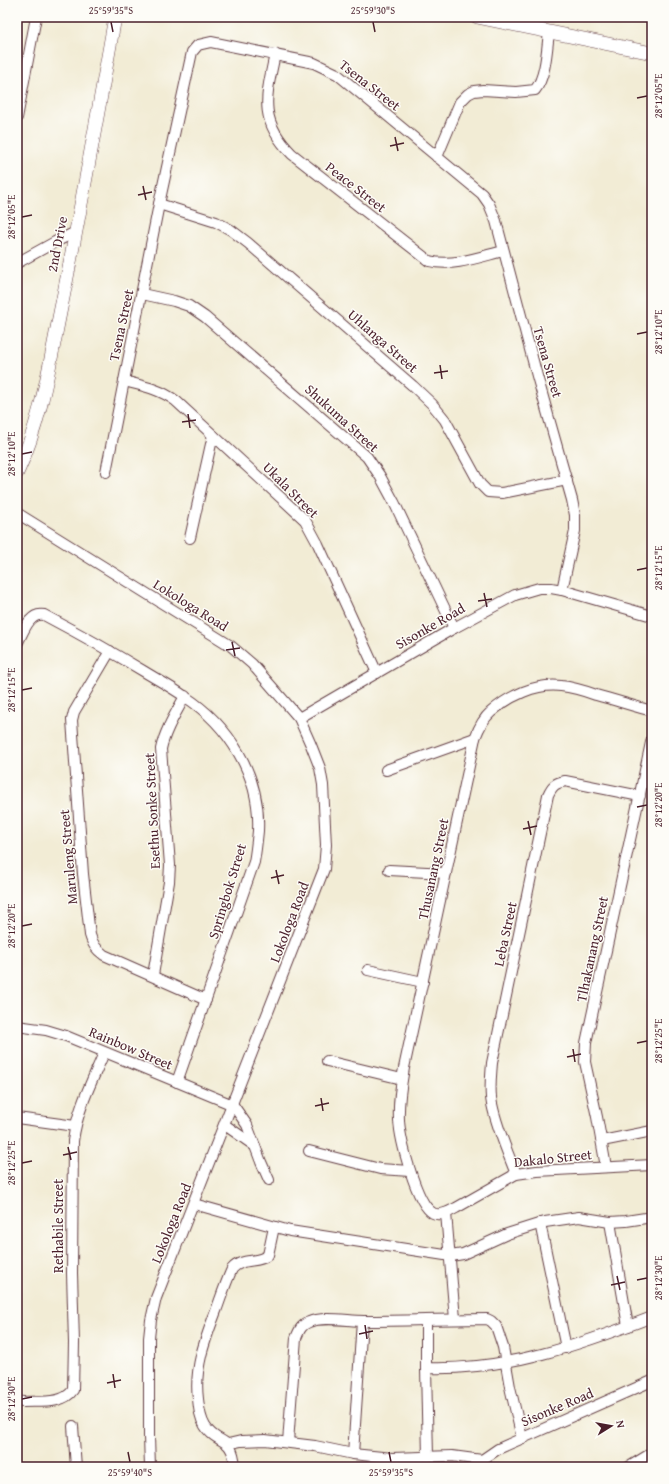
<svg xmlns="http://www.w3.org/2000/svg" width="669" height="1484" font-family="'Gentium Book Plus',serif">
<rect width="100%" height="100%" fill="#fdfcf7"/>
<filter id="ink" filterUnits="userSpaceOnUse"><feTurbulence type="fractalNoise" baseFrequency=".025" numOctaves="2"/><feDisplacementMap in="SourceGraphic" scale="8" xChannelSelector="R" yChannelSelector="G"/><feConvolveMatrix kernelMatrix="1 2 1 2 8 2 1 2 1" color-interpolation-filters="sRGB"/></filter>
<filter id="wash" filterUnits="userSpaceOnUse"><feTurbulence type="fractalNoise" baseFrequency=".012" numOctaves="4" result="noise"/><feDisplacementMap in="SourceGraphic" scale="16" xChannelSelector="R" yChannelSelector="G"/><feGaussianBlur stdDeviation="0.9" result="paint"/><feColorMatrix in="noise" values="0 0 0 0 0 0 0 0 0 0 0 0 0 0 0 0 0 1.4 0 .05"/><feComposite in="paint" operator="in"/></filter>
<g filter="url(#wash)">
<rect width="100%" height="100%" fill="#f2ecd5"/>
</g>
<g filter="url(#ink)">
<g fill="none" stroke-linecap="round" stroke-linejoin="round">
<g stroke="#633e44" stroke-width="12">
<g id="minor">
<path d="M 275,54 C 266,97 258,120 292,154 L 429,261 C 453,267 479,257 503,251"/>
<path d="M 17,118 L 36,17"/>
<path d="M 437,157 L 460,102 L 468,94 L 474,91 L 483,90 L 516,92 L 535,90 C 546,77 547,48 549,32"/>
<path d="M 159,204 L 216,222 L 231,230 L 248,243 L 413,386 L 432,404 L 445,420 L 480,484 L 488,492 L 502,493 L 567,480"/>
<path d="M 17,263 L 55,242 L 76,232"/>
<path d="M 142,294 L 174,301 L 189,306 L 205,317 L 367,457 L 380,476 L 394,502 L 454,628"/>
<path d="M 124,381 C 143,386 160,389 176,401 L 305,520 L 318,544 L 377,673"/>
<path d="M 106,472 L 159,204 L 192,52 L 198,45 L 211,42 L 314,63 L 337,74 L 482,194 L 489,204 L 496,221 L 537,376 L 572,500 L 575,515 L 575,531 L 562,590"/>
<path d="M 17,513 L 231,646 L 252,664 L 299,718 L 311,745 L 320,768 L 323,785 L 326,845 L 324,869 L 156,1298 L 151,1320 L 149,1338 L 149,1436 L 150,1467"/>
<path d="M 190,538 L 213,435"/>
<path d="M 17,644 C 23,633 29,612 44,615 C 78,633 112,652 145,672 C 158,680 171,687 184,696 C 229,725 261,776 258,831 C 257,841 256,851 254,862 L 177,1082"/>
<path d="M 110,651 L 74,712 L 72,720 L 83,874 L 90,935 C 93,945 96,949 104,955 L 206,1000"/>
<path d="M 652,711 C 633,706 615,700 596,695 C 585,691 573,687 561,686 C 536,683 509,696 491,712 C 484,718 478,730 475,738 L 404,1068 C 401,1085 398,1102 399,1120 C 400,1139 416,1204 433,1213 C 441,1217 450,1211 456,1208 L 516,1174 L 537,1171 L 652,1165"/>
<path d="M 299,718 L 454,628 L 515,595 L 539,588 L 551,588 L 562,590 L 652,616"/>
<path d="M 386,770 L 475,738"/>
<path d="M 389,870 L 446,873"/>
<path d="M 368,970 L 423,982"/>
<path d="M 153,975 L 169,882 L 170,865 L 161,749 C 165,730 176,713 185,696"/>
<path d="M 17,1026 L 46,1030 L 66,1036 L 233,1105 L 247,1125 L 261,1162 L 269,1180"/>
<path d="M 327,1061 L 402,1079"/>
<path d="M 17,1118 L 75,1126"/>
<path d="M 225,1125 L 255,1146"/>
<path d="M 602,1141 L 652,1131"/>
<path d="M 309,1151 L 380,1169 L 410,1171"/>
<path d="M 606,1167 L 597,1117 L 585,1062 L 586,1043 L 652,738"/>
<path d="M 516,1174 C 507,1151 497,1128 492,1104 C 489,1090 491,1077 492,1063 L 548,795 C 552,786 555,783 565,781 L 640,796"/>
<path d="M 194,1204 L 290,1231 L 451,1256 L 463,1254 L 507,1234 L 545,1222 L 579,1217 L 610,1222 L 626,1221 L 652,1217"/>
<path d="M 446,1213 L 455,1319"/>
<path d="M 610,1222 L 628,1326"/>
<path d="M 540,1223 L 566,1348"/>
<path d="M 426,1321 L 426,1368 L 428,1457"/>
<path d="M 426,1368 C 505,1371 580,1345 652,1317"/>
<path d="M 17,1401 L 23,1402 C 38,1401 63,1405 73,1390 L 74,1343 L 72,1273 L 73,1141 C 77,1110 92,1081 104,1053"/>
<path d="M 73,1426 L 76,1467"/>
<path d="M 288,1442 L 296,1338 C 299,1331 301,1325 309,1322 C 323,1316 348,1321 364,1321 C 405,1321 446,1319 487,1319 L 491,1321 L 496,1326 L 503,1347 L 510,1387 L 522,1438"/>
<path d="M 228,1444 L 241,1441 L 265,1440 L 315,1446 L 353,1454 L 392,1458 L 452,1456 L 482,1460"/>
<path d="M 353,1454 L 362,1321"/>
<path d="M 235,1467 C 233,1434 217,1446 205,1426 C 200,1418 199,1409 198,1399 C 194,1368 205,1340 216,1311 C 221,1297 226,1282 232,1269 C 242,1257 258,1264 268,1255 L 274,1227"/>
<path d="M 478,1467 L 482,1460 L 498,1449 L 652,1381"/>
<path d="M 629,1467 L 652,1453"/>
</g>
</g>
<g stroke="#633e44" stroke-width="14">
<g id="tertiary">
<path d="M 477,17 L 652,53"/>
<path d="M 17,473 C 42,420 50,361 62,303 C 81,208 98,113 115,17"/>
</g>
</g>
<use href="#minor" stroke="#fff" stroke-width="10"/>
<use href="#tertiary" stroke="#fff" stroke-width="13"/>
</g>
</g>
<path fill="none" stroke="#4a1f2b" stroke-width="1.5" d="M 111,22 L 113,32M 373,22 L 375,32M 637,98 L 647,96M 395,137 L 398,151M 390,146 L 404,143M 143,186 L 146,200M 138,195 L 152,192M 22,217 L 32,215M 637,334 L 647,332M 440,365 L 442,379M 434,373 L 448,371M 188,414 L 190,428M 182,422 L 196,420M 22,454 L 32,452M 637,570 L 647,568M 484,593 L 487,607M 478,601 L 492,599M 232,642 L 235,656M 226,650 L 240,648M 22,690 L 32,688M 637,807 L 647,805M 528,821 L 531,835M 523,829 L 537,826M 276,870 L 279,884M 271,878 L 284,875M 22,926 L 32,924M 637,1043 L 647,1041M 573,1049 L 575,1062M 567,1057 L 581,1054M 321,1098 L 323,1111M 315,1106 L 329,1103M 68,1147 L 71,1160M 63,1155 L 77,1152M 22,1163 L 32,1161M 617,1276 L 620,1290M 637,1280 L 647,1278M 611,1285 L 625,1282M 365,1325 L 367,1339M 359,1334 L 373,1331M 113,1374 L 115,1388M 107,1383 L 121,1380M 22,1399 L 32,1397M 128,1452 L 130,1462M 389,1452 L 391,1462"/>
<g text-anchor="middle" stroke-width="3" stroke-linejoin="round" paint-order="stroke">
<g font-size="14" fill="#4a1f2b" stroke="#fdfcf7">
<text transform="translate(370 85) rotate(38)" y="5">Tsena Street</text>
<text transform="translate(356 187) rotate(38)" y="5">Peace Street</text>
<text transform="translate(57 244) rotate(-79)" y="5">2nd Drive</text>
<text transform="translate(121 325) rotate(-78)" y="5">Tsena Street</text>
<text transform="translate(383 341) rotate(41)" y="5">Uhlanga Street</text>
<text transform="translate(548 362) rotate(74)" y="5">Tsena Street</text>
<text transform="translate(342 418) rotate(42)" y="5">Shukuma Street</text>
<text transform="translate(291 490) rotate(45)" y="5">Ukala Street</text>
<text transform="translate(191 605) rotate(32)" y="5">Lokologa Road</text>
<text transform="translate(430 626) rotate(-30)" y="5">Sisonke Road</text>
<text transform="translate(152 811) rotate(-93)" y="5">Esethu Sonke Street</text>
<text transform="translate(68 857) rotate(-95)" y="5">Maruleng Street</text>
<text transform="translate(433 869) rotate(-78)" y="5">Thusanang Street</text>
<text transform="translate(227 891) rotate(-73)" y="5">Springbok Street</text>
<text transform="translate(289 922) rotate(-69)" y="5">Lokologa Road</text>
<text transform="translate(505 934) rotate(-78)" y="5">Leba Street</text>
<text transform="translate(592 949) rotate(-78)" y="5">Tlhakanang Street</text>
<text transform="translate(131 1048) rotate(23)" y="5">Rainbow Street</text>
<text transform="translate(553 1158) rotate(-6)" y="5">Dakalo Street</text>
<text transform="translate(171 1223) rotate(-68)" y="5">Lokologa Road</text>
<text transform="translate(58 1226) rotate(-90)" y="5">Rethabile Street</text>
<text transform="translate(557 1407) rotate(-23)" y="5">Sisonke Road</text>
</g>
</g>
<rect width="669" height="1484" fill="none" stroke="#fdfcf7" stroke-width="44"/>
<g transform="translate(611 1426) rotate(79)" stroke="#fdfcf7" stroke-width="3" paint-order="stroke">
<path d="M0-3L7 15L0 10L-7 15Z" fill="#4a1f2b"/>
<text y="-6" font-size="11" font-weight="bold" text-anchor="middle" fill="#4a1f2b">N</text>
</g>
<rect x="22" y="22" width="625" height="1440" fill="none" stroke="#4a1f2b" stroke-width="1.5"/>
<g font-size="10" text-anchor="middle" fill="#4a1f2b">
<text x="111" y="14">25°59'35"S</text>
<text x="373" y="14">25°59'30"S</text>
<text transform="translate(658 96) rotate(-90)" y="4">28°12'05"E</text>
<text transform="translate(11 217) rotate(-90)" y="4">28°12'05"E</text>
<text transform="translate(658 332) rotate(-90)" y="4">28°12'10"E</text>
<text transform="translate(11 454) rotate(-90)" y="4">28°12'10"E</text>
<text transform="translate(658 568) rotate(-90)" y="4">28°12'15"E</text>
<text transform="translate(11 690) rotate(-90)" y="4">28°12'15"E</text>
<text transform="translate(658 805) rotate(-90)" y="4">28°12'20"E</text>
<text transform="translate(11 926) rotate(-90)" y="4">28°12'20"E</text>
<text transform="translate(658 1041) rotate(-90)" y="4">28°12'25"E</text>
<text transform="translate(11 1163) rotate(-90)" y="4">28°12'25"E</text>
<text transform="translate(658 1278) rotate(-90)" y="4">28°12'30"E</text>
<text transform="translate(11 1399) rotate(-90)" y="4">28°12'30"E</text>
<text x="130" y="1476">25°59'40"S</text>
<text x="391" y="1476">25°59'35"S</text>
</g>
</svg>
